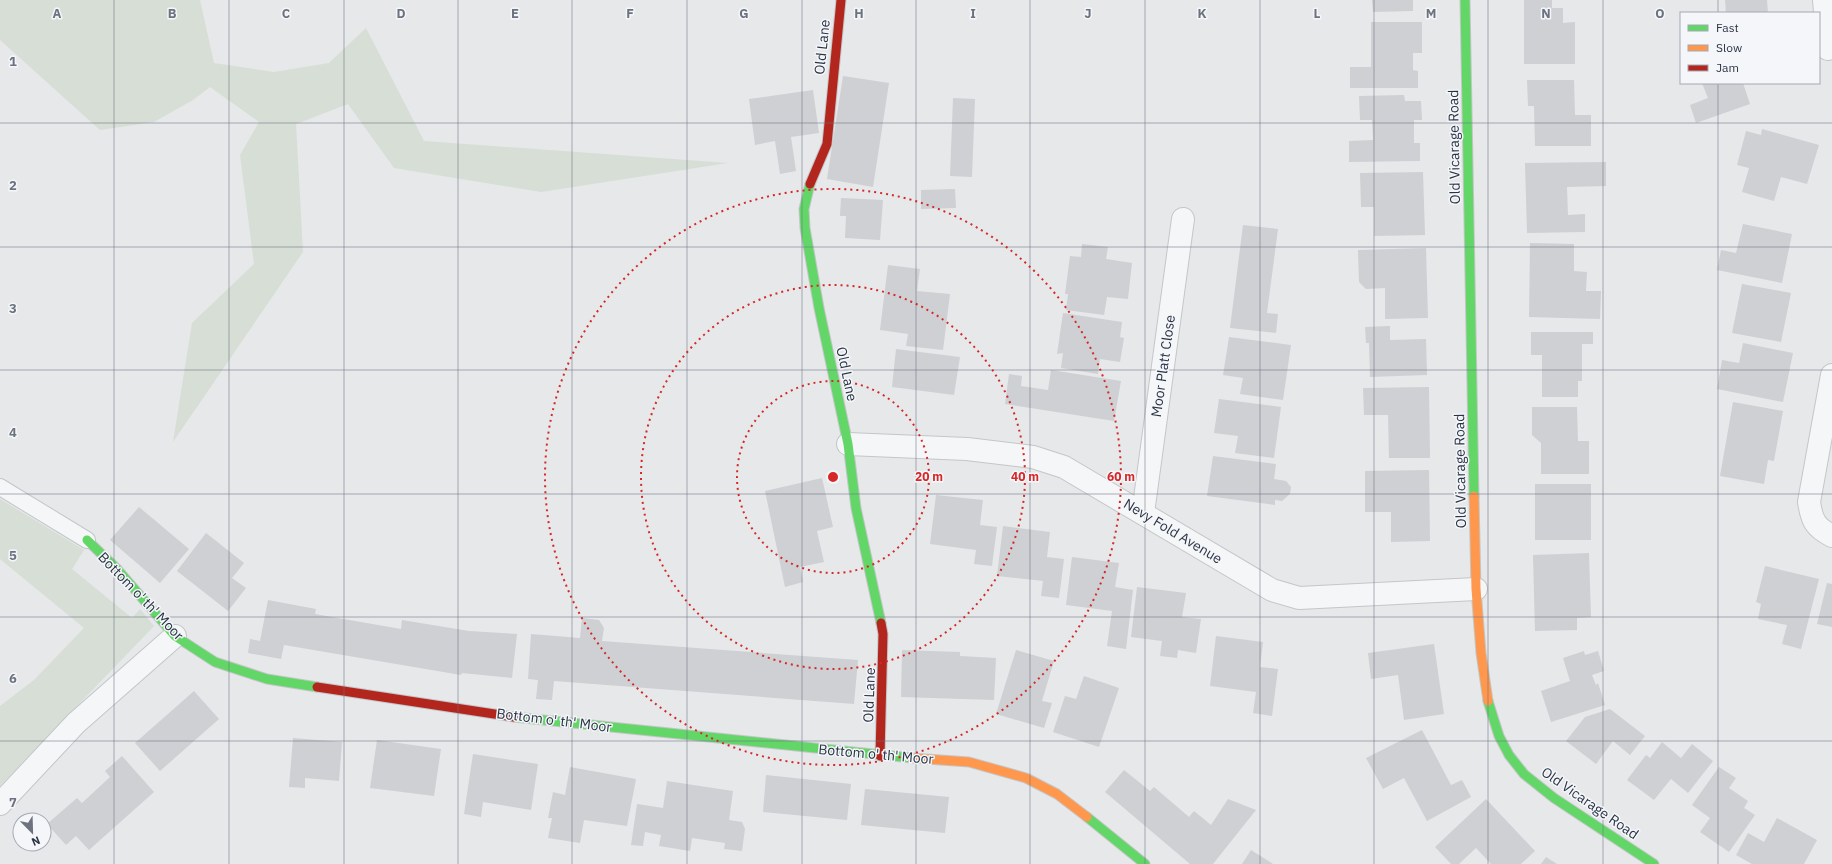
<svg xmlns="http://www.w3.org/2000/svg" width="1832" height="864" font-family="'IBM Plex Sans',sans-serif">
<rect width="100%" height="100%" fill="#e6e8ea"/>
<g fill="#d6ded6">
<path d="M 0,0 L 200,0 L 214,63 L 274,72 L 329,63 L 366,28 L 424,141 L 728,163 L 541,192 L 394,168 L 348,104 L 296,124 L 303,252 L 173,442 L 192,323 L 254,264 L 240,155 L 259,122 L 210,87 L 193,100 L 154,122 L 100,130 L 0,40 Z"/>
<path d="M 0,499 L 84,550 L 72,569 L 132,618 L 140,609 L 154,626 L 0,786 L 0,706 L 34,680 L 84,628 L 0,559 Z"/>
</g>
<g fill="#ced0d3">
<path d="M 1372,0 L 1413,0 L 1413,11 L 1373,12 Z"/>
<path d="M 1524,0 L 1552,0 L 1552,8 L 1563,8 L 1563,23 L 1575,22 L 1575,64 L 1524,64 Z"/>
<path d="M 1725,0 L 1767,0 L 1768,13 L 1726,13 Z"/>
<path d="M 1371,22 L 1422,22 L 1422,53 L 1413,53 L 1413,70 L 1418,71 L 1418,88 L 1350,88 L 1350,67 L 1371,67 Z"/>
<path d="M 843,76 L 889,83 L 873,187 L 827,179 Z"/>
<path d="M 1527,80 L 1574,80 L 1575,115 L 1591,115 L 1591,146 L 1535,146 L 1534,106 L 1528,106 Z"/>
<path d="M 1702,83 L 1743,83 L 1750,104 L 1696,123 L 1690,105 L 1708,98 Z"/>
<path d="M 813,90 L 819,133 L 791,137 L 796,171 L 780,174 L 775,141 L 755,145 L 749,99 Z"/>
<path d="M 1404,95 L 1405,101 L 1421,101 L 1422,120 L 1414,120 L 1414,143 L 1420,143 L 1420,161 L 1349,162 L 1349,141 L 1373,140 L 1372,120 L 1360,120 L 1359,96 Z"/>
<path d="M 953,98 L 975,99 L 972,177 L 950,176 Z"/>
<path d="M 1762,129 L 1819,145 L 1807,184 L 1781,177 L 1774,201 L 1742,192 L 1749,168 L 1737,165 L 1746,131 L 1761,135 Z"/>
<path d="M 1606,162 L 1606,186 L 1567,187 L 1568,215 L 1585,214 L 1585,232 L 1527,233 L 1525,163 Z"/>
<path d="M 1423,172 L 1425,235 L 1374,236 L 1374,207 L 1361,207 L 1360,173 Z"/>
<path d="M 955,189 L 956,208 L 921,209 L 921,190 Z"/>
<path d="M 841,198 L 883,200 L 880,240 L 845,238 L 846,216 L 840,216 Z"/>
<path d="M 1743,224 L 1792,234 L 1782,283 L 1717,270 L 1721,250 L 1736,253 Z"/>
<path d="M 1243,225 L 1278,229 L 1267,313 L 1278,314 L 1276,333 L 1230,328 Z"/>
<path d="M 1530,243 L 1574,244 L 1574,271 L 1587,272 L 1586,291 L 1601,291 L 1600,319 L 1529,317 Z"/>
<path d="M 1082,244 L 1108,247 L 1106,259 L 1132,263 L 1128,299 L 1107,297 L 1104,315 L 1066,310 L 1068,294 L 1065,294 L 1070,256 L 1081,257 Z"/>
<path d="M 1426,248 L 1428,318 L 1385,319 L 1385,288 L 1366,289 L 1359,282 L 1358,250 Z"/>
<path d="M 888,265 L 920,269 L 917,291 L 950,294 L 943,350 L 906,346 L 908,334 L 880,330 Z"/>
<path d="M 1742,284 L 1791,293 L 1781,342 L 1732,333 Z"/>
<path d="M 1063,313 L 1122,322 L 1120,337 L 1124,338 L 1120,362 L 1100,359 L 1098,374 L 1061,368 L 1063,353 L 1057,354 Z"/>
<path d="M 1390,326 L 1390,340 L 1426,339 L 1427,375 L 1370,377 L 1369,343 L 1366,343 L 1365,327 Z"/>
<path d="M 1531,332 L 1593,332 L 1593,344 L 1582,344 L 1582,381 L 1578,381 L 1578,397 L 1542,397 L 1542,355 L 1531,355 Z"/>
<path d="M 1229,337 L 1291,345 L 1283,400 L 1240,394 L 1243,378 L 1223,375 Z"/>
<path d="M 1743,343 L 1793,353 L 1783,402 L 1717,389 L 1722,360 L 1739,363 Z"/>
<path d="M 896,349 L 960,357 L 954,395 L 892,387 Z"/>
<path d="M 1051,370 L 1121,381 L 1114,421 L 1005,404 L 1009,374 L 1022,376 L 1021,386 L 1048,390 Z"/>
<path d="M 1429,387 L 1430,458 L 1389,458 L 1388,415 L 1364,415 L 1363,388 Z"/>
<path d="M 1219,399 L 1281,407 L 1274,458 L 1235,453 L 1238,436 L 1214,433 Z"/>
<path d="M 1733,402 L 1783,411 L 1774,461 L 1768,460 L 1764,484 L 1720,476 Z"/>
<path d="M 1532,407 L 1577,407 L 1578,441 L 1589,441 L 1589,474 L 1541,474 L 1541,443 L 1532,435 Z"/>
<path d="M 1213,456 L 1276,464 L 1274,479 L 1286,481 L 1291,487 L 1290,494 L 1282,501 L 1275,500 L 1275,505 L 1207,496 Z"/>
<path d="M 1429,470 L 1430,541 L 1391,542 L 1391,512 L 1365,512 L 1365,471 Z"/>
<path d="M 822,478 L 833,527 L 817,531 L 824,562 L 800,567 L 803,582 L 785,587 L 765,491 Z"/>
<rect x="1535" y="484" width="56" height="56"/>
<path d="M 936,495 L 983,500 L 980,525 L 997,527 L 992,566 L 974,564 L 976,550 L 930,544 Z"/>
<path d="M 139,507 L 189,549 L 160,583 L 110,540 Z"/>
<path d="M 1003,526 L 1050,532 L 1047,557 L 1064,559 L 1059,598 L 1041,596 L 1043,581 L 997,576 Z"/>
<path d="M 206,533 L 244,563 L 232,578 L 246,588 L 228,611 L 177,571 Z"/>
<path d="M 1589,553 L 1591,617 L 1577,618 L 1577,630 L 1535,631 L 1533,555 Z"/>
<path d="M 1072,557 L 1119,563 L 1115,587 L 1133,590 L 1126,649 L 1107,646 L 1112,611 L 1066,605 Z"/>
<path d="M 1765,566 L 1819,579 L 1801,649 L 1782,644 L 1787,625 L 1758,619 L 1761,604 L 1756,602 Z"/>
<path d="M 1827,583 L 1832,584 L 1832,627 L 1817,624 Z"/>
<path d="M 1137,587 L 1186,593 L 1182,617 L 1201,619 L 1196,653 L 1178,650 L 1177,658 L 1160,656 L 1162,641 L 1131,637 Z"/>
<path d="M 268,600 L 316,609 L 315,614 L 401,629 L 402,620 L 469,631 L 517,634 L 512,678 L 462,673 L 461,675 L 284,645 L 281,659 L 248,653 L 250,639 L 260,641 Z"/>
<path d="M 582,618 L 599,620 L 604,628 L 602,641 L 858,660 L 854,704 L 554,681 L 552,700 L 536,699 L 538,680 L 528,679 L 531,634 L 580,638 Z"/>
<path d="M 1216,636 L 1263,642 L 1260,667 L 1278,669 L 1272,716 L 1253,713 L 1256,692 L 1210,686 Z"/>
<path d="M 1434,644 L 1444,714 L 1404,720 L 1398,675 L 1371,679 L 1368,653 Z"/>
<path d="M 902,650 L 960,652 L 960,656 L 996,658 L 994,700 L 901,697 Z"/>
<path d="M 1016,650 L 1054,661 L 1042,701 L 1052,703 L 1044,728 L 996,714 Z"/>
<path d="M 1584,651 L 1585,655 L 1598,651 L 1604,671 L 1592,675 L 1596,685 L 1598,683 L 1605,705 L 1551,722 L 1541,691 L 1570,681 L 1563,658 Z"/>
<path d="M 1084,676 L 1119,688 L 1099,747 L 1053,732 L 1065,696 L 1076,699 Z"/>
<path d="M 194,691 L 219,719 L 160,771 L 135,743 Z"/>
<path d="M 1610,709 L 1645,736 L 1630,755 L 1613,741 L 1596,764 L 1566,741 L 1585,717 Z"/>
<path d="M 1422,730 L 1451,785 L 1462,780 L 1471,797 L 1427,821 L 1404,778 L 1383,789 L 1366,758 Z"/>
<path d="M 293,738 L 342,742 L 339,781 L 305,778 L 305,788 L 289,787 Z"/>
<path d="M 377,740 L 441,749 L 434,796 L 370,788 Z"/>
<path d="M 1662,742 L 1681,758 L 1692,744 L 1713,761 L 1688,793 L 1671,779 L 1654,800 L 1627,780 L 1646,755 L 1650,758 Z"/>
<path d="M 473,754 L 538,764 L 531,810 L 483,802 L 481,817 L 464,814 Z"/>
<path d="M 122,756 L 154,792 L 89,850 L 76,836 L 66,845 L 47,824 L 77,798 L 82,803 L 110,777 L 105,771 Z"/>
<path d="M 570,767 L 636,779 L 627,826 L 584,820 L 580,843 L 548,838 L 552,818 L 548,818 L 553,792 L 565,795 Z"/>
<path d="M 1719,767 L 1736,778 L 1729,788 L 1748,801 L 1744,808 L 1755,815 L 1729,852 L 1700,832 L 1710,818 L 1692,805 Z"/>
<path d="M 1124,770 L 1150,791 L 1154,787 L 1189,817 L 1194,811 L 1211,825 L 1228,799 L 1256,810 L 1213,864 L 1190,864 L 1105,792 Z"/>
<path d="M 766,775 L 851,784 L 847,820 L 763,812 Z"/>
<path d="M 667,781 L 733,791 L 729,820 L 742,822 L 745,829 L 742,851 L 724,849 L 725,843 L 692,838 L 690,851 L 659,846 L 661,835 L 645,832 L 643,846 L 631,845 L 637,804 L 663,808 Z"/>
<path d="M 865,789 L 949,797 L 945,833 L 861,825 Z"/>
<path d="M 1486,799 L 1535,851 L 1521,864 L 1491,864 L 1476,848 L 1459,864 L 1451,864 L 1435,847 Z"/>
<path d="M 1777,818 L 1817,840 L 1804,864 L 1752,864 L 1736,855 L 1748,833 L 1764,842 Z"/>
<path d="M 1251,850 L 1273,864 L 1242,864 Z"/>
<path d="M 1546,857 L 1557,864 L 1541,864 Z"/>
</g>
<g fill="none" stroke-linecap="round" stroke-linejoin="round">
<g stroke="#c4c6c8" stroke-width="18">
<path id="lane" d="M 0,487 L 87,540"/>
</g>
<g stroke="#c4c6c8" stroke-width="24">
<g id="street">
<path d="M 1824,0 L 1828,49"/>
<path d="M 1832,375 L 1809,502 C 1812,521 1815,527 1832,536"/>
<path d="M 848,444 L 967,449 L 1033,457 L 1064,467 L 1272,590 L 1299,598 L 1476,589"/>
<path d="M 1143,513 L 1183,219"/>
<path d="M 0,804 L 76,723 L 175,636"/>
</g>
</g>
<g stroke="#c4c6c8" stroke-width="11">
<g id="fast">
<path d="M 1465,0 L 1474,496"/>
<path d="M 810,184 L 804,209 L 805,228 L 819,308 L 848,444 L 856,508 L 881,623"/>
<path d="M 87,540 L 117,569 L 175,636 L 215,662 L 267,679 L 317,687"/>
<path d="M 1488,701 L 1499,736 L 1509,755 L 1524,774 L 1554,798 L 1654,864"/>
<path d="M 514,717 L 912,758"/>
<path d="M 1087,817 L 1145,864"/>
</g>
</g>
<g stroke="#c4c6c8" stroke-width="11">
<g id="slow">
<path d="M 1474,496 L 1476,589 L 1481,653 L 1488,701"/>
<path d="M 912,758 L 969,762 L 1026,778 L 1057,794 L 1087,817"/>
</g>
</g>
<g stroke="#c4c6c8" stroke-width="11">
<g id="jam">
<path d="M 810,184 L 827,144 L 841,0"/>
<path d="M 317,687 L 514,717"/>
<path d="M 880,756 L 883,634 L 881,623"/>
</g>
</g>
<use href="#lane" stroke="#f5f6f7" stroke-width="16"/>
<use href="#street" stroke="#f5f6f7" stroke-width="22"/>
<use href="#fast" stroke="#63d668" stroke-width="9"/>
<use href="#slow" stroke="#ff974d" stroke-width="9"/>
<use href="#jam" stroke="#b3261e" stroke-width="9"/>
</g>
<path fill="none" stroke="#6c737f" stroke-width="1" stroke-opacity="0.55" d="M 114,0 L 114,864M 229,0 L 229,864M 344,0 L 344,864M 458,0 L 458,864M 572,0 L 572,864M 687,0 L 687,864M 802,0 L 802,864M 916,0 L 916,864M 1030,0 L 1030,864M 1145,0 L 1145,864M 1260,0 L 1260,864M 1374,0 L 1374,864M 1488,0 L 1488,864M 1603,0 L 1603,864M 1718,0 L 1718,13M 1718,83 L 1718,864M 0,123 L 1832,123M 0,247 L 1832,247M 0,370 L 1832,370M 0,494 L 1832,494M 0,617 L 1832,617M 0,741 L 1832,741"/>
<g fill="none" stroke="#d62828" stroke-width="2" stroke-dasharray="2 4">
<circle cx="833" cy="477" r="96"/>
<circle cx="833" cy="477" r="192"/>
<circle cx="833" cy="477" r="288"/>
</g>
<g text-anchor="middle" stroke-width="3" stroke-linejoin="round" paint-order="stroke">
<g font-size="14" fill="#2b3445" stroke="#f4f6f9">
<text transform="translate(822 47) rotate(-84)" y="5">Old Lane</text>
<text transform="translate(1454 147) rotate(-91)" y="5">Old Vicarage Road</text>
<text transform="translate(1163 366) rotate(-82)" y="5">Moor Platt Close</text>
<text transform="translate(847 374) rotate(78)" y="5">Old Lane</text>
<text transform="translate(1460 471) rotate(-91)" y="5">Old Vicarage Road</text>
<text transform="translate(1173 531) rotate(31)" y="5">Nevy Fold Avenue</text>
<text transform="translate(141 596) rotate(46)" y="5">Bottom o' th' Moor</text>
<text transform="translate(869 695) rotate(-88)" y="5">Old Lane</text>
<text transform="translate(554 720) rotate(7)" y="5">Bottom o' th' Moor</text>
<text transform="translate(876 754) rotate(5)" y="5">Bottom o' th' Moor</text>
<text transform="translate(1590 803) rotate(35)" y="5">Old Vicarage Road</text>
</g>
</g>
<g font-size="13" text-anchor="middle" font-weight="bold" fill="#6c737f" stroke="#f4f6f9" stroke-width="3" stroke-linejoin="round" paint-order="stroke">
<text x="57" y="18">A</text>
<text x="172" y="18">B</text>
<text x="286" y="18">C</text>
<text x="401" y="18">D</text>
<text x="515" y="18">E</text>
<text x="630" y="18">F</text>
<text x="744" y="18">G</text>
<text x="859" y="18">H</text>
<text x="973" y="18">I</text>
<text x="1088" y="18">J</text>
<text x="1202" y="18">K</text>
<text x="1317" y="18">L</text>
<text x="1431" y="18">M</text>
<text x="1546" y="18">N</text>
<text x="1660" y="18">O</text>
<text x="13" y="66">1</text>
<text x="13" y="190">2</text>
<text x="13" y="313">3</text>
<text x="13" y="437">4</text>
<text x="13" y="560">5</text>
<text x="13" y="683">6</text>
<text x="13" y="807">7</text>
</g>
<circle cx="833" cy="477" r="6" fill="#d62828" stroke="#f4f6f9" stroke-width="2"/>
<g font-size="12" text-anchor="middle" font-weight="bold" fill="#d62828" stroke="#f4f6f9" stroke-width="3" stroke-linejoin="round" paint-order="stroke">
<text x="929" y="481">20 m</text>
<text x="1025" y="481">40 m</text>
<text x="1121" y="481">60 m</text>
</g>
<rect x="1680" y="12" width="140" height="72" fill="#f4f6f9" stroke="#a4a8b1"/>
<rect x="1688" y="25" width="20" height="6" fill="#63d668" stroke="#a4a8b1"/>
<text x="1716" y="32" font-size="12" fill="#2b3445">Fast</text>
<rect x="1688" y="45" width="20" height="6" fill="#ff974d" stroke="#a4a8b1"/>
<text x="1716" y="52" font-size="12" fill="#2b3445">Slow</text>
<rect x="1688" y="65" width="20" height="6" fill="#b3261e" stroke="#a4a8b1"/>
<text x="1716" y="72" font-size="12" fill="#2b3445">Jam</text>
<g transform="translate(32 832) rotate(157)"><circle r="19" fill="#f4f6f9" stroke="#a4a8b1"/>
<path d="M0-3L7 15L0 10L-7 15Z" fill="#6c737f"/>
<text y="-6" font-size="11" font-weight="bold" text-anchor="middle" fill="#2b3445">N</text>
</g>
</svg>
